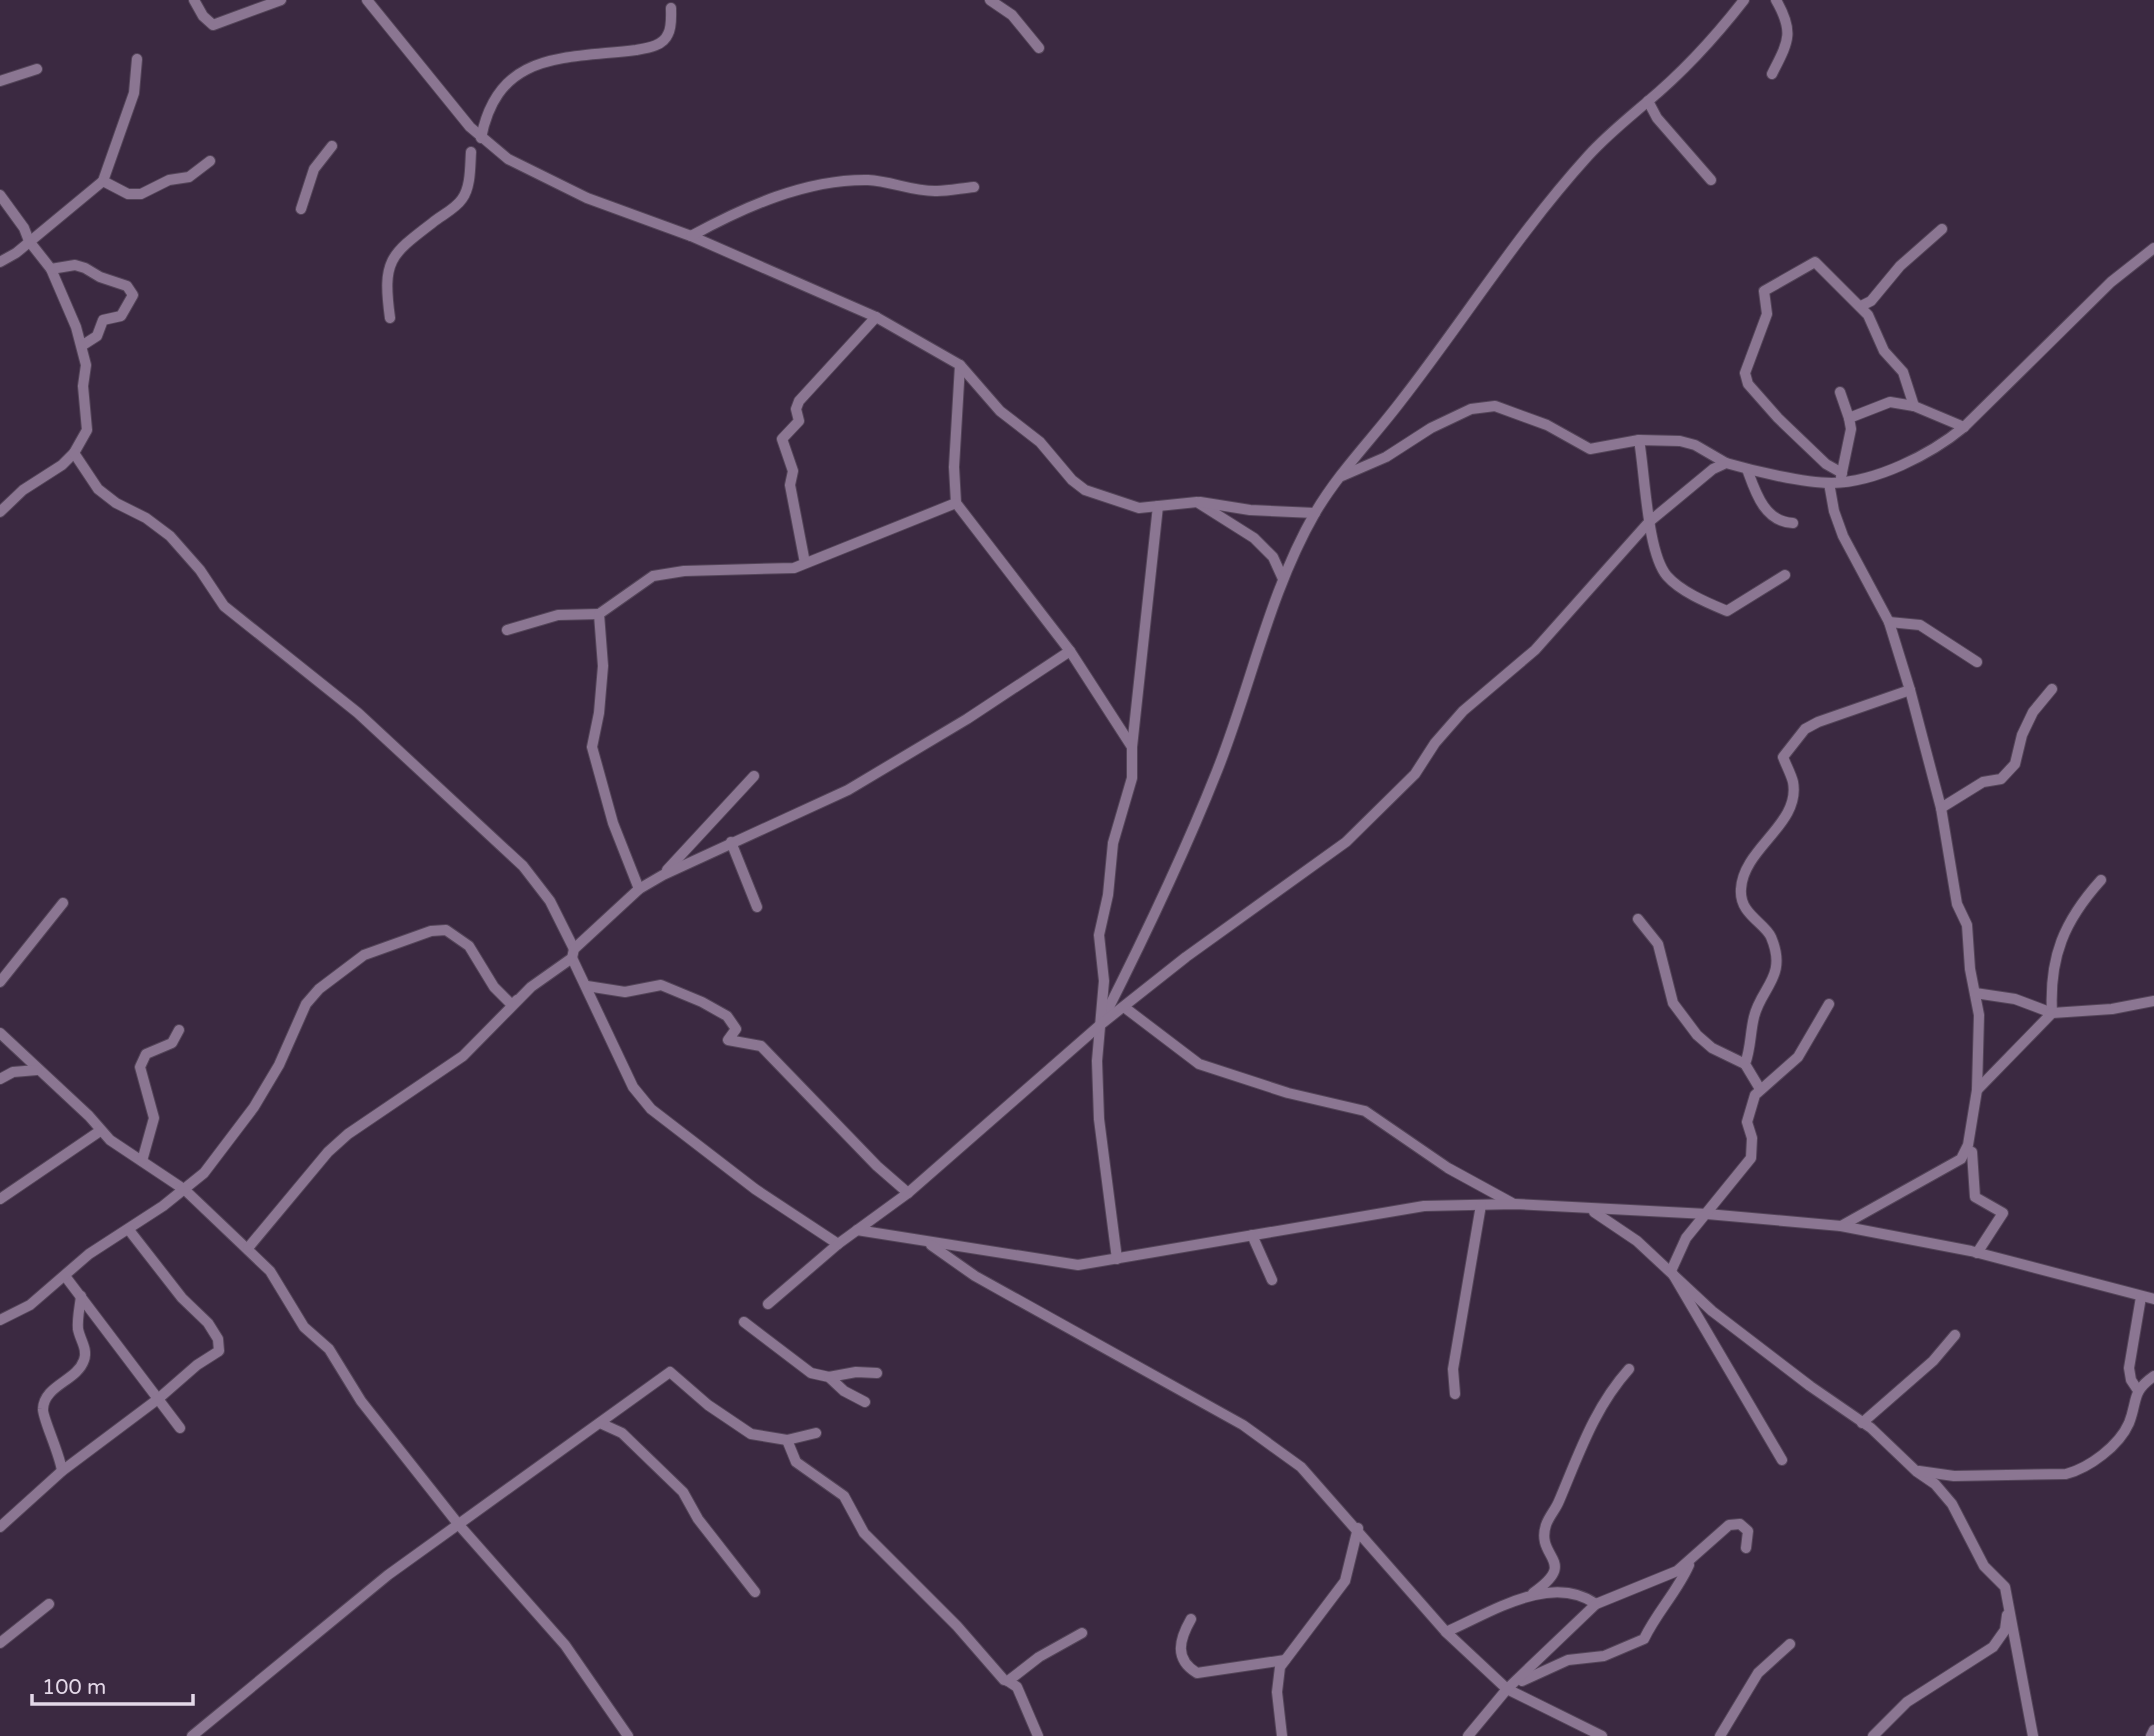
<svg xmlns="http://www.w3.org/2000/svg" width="2154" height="1736" font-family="'Varela Round',sans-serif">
<rect width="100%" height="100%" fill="#3b2941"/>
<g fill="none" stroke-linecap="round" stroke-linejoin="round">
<g stroke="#544559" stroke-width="12">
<g id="minor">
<path d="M 194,0 L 203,16 L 213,25 L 281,0"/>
<path d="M 367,0 L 470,127 L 508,159 L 587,198 L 691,236 L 876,317 L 960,365 L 954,467 L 956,503 L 1070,651 L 1132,747"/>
<path d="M 990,0 L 1012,15 L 1039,48"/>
<path d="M 1772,74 C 1788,42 1795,33 1776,0"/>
<path d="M 0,81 L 37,69"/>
<path d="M 1648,101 L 1657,118 L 1711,180"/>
<path d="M 481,138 C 498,51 563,59 636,50 C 648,48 663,46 668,34 C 672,27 671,16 671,8"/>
<path d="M 103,181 L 134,93 L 137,59"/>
<path d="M 0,195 L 24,228 L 29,241 L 51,269 L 76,327 L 86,365 L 83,386 L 87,430 L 74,453 L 62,465 L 23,490 L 0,512"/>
<path d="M 301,209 L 314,169 L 332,146"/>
<path d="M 691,236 C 744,207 806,179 868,180 C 891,181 914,192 937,191 C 949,191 962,188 974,187"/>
<path d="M 0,262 L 16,253 L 103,181 L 128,194 L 141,194 L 169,180 L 189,177 L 210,161"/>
<path d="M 51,269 L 75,265 L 85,268 L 100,277 L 127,286 L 133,295 L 121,316 L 103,320 L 97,336 L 83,345"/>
<path d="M 1861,306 L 1871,301 L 1900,266 L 1942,229"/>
<path d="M 390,318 C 382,259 390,255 436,220 C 444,214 456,208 462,199 C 471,187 470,166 471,152"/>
<path d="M 960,365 L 1000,411 L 1040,442 L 1072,480 L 1085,490 L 1139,508 L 1197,502 L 1254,538 L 1273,557 L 1283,579"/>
<path d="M 1840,392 L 1849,418"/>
<path d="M 1639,440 C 1645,473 1647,553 1667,576 C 1681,592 1708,603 1727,611 L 1785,575"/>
<path d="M 74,453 L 98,489 L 116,503 L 146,518 L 170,536 L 200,570 L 224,606 L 358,713 L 523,866 L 550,901 L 574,949"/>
<path d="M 1747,469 C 1755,491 1764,522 1793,523"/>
<path d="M 1842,473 L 1826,464 L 1778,418 L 1748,384 L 1745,373 L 1767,314 L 1764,291 L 1815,262 L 1868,315 L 1884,351 L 1903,372 L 1914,406"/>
<path d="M 1342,476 L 1386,457 L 1431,428 L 1471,409 L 1495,406 L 1547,425 L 1590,449 L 1639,440 L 1680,441 L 1695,445 L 1726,463"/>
<path d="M 1841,477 L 1851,429 L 1849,418 L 1890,402 L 1914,406 L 1964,427"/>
<path d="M 1829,483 L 1834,511 L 1843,536 L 1889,622 L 1910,690 L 1941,808 L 1957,904 L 1967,925 L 1970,969 L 1979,1015 L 1977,1090"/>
<path d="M 1200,502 L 1250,510 L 1315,513"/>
<path d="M 805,563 L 790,485 L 793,471 L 782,439 L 799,421 L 796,409 L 799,401 L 876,317"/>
<path d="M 1889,622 L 1920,625 L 1977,662"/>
<path d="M 507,630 L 558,615 L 599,614"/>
<path d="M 1941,808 L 1983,782 L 2001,779 L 2015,764 L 2022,735 L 2033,712 L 2052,689"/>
<path d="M 731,842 L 757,907"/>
<path d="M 667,870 L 754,776"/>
<path d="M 639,889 L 613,823 L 592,747 L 599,713 L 603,666 L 599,614 L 653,576 L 684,571 L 794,568 L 956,503"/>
<path d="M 1638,919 L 1658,944 L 1673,1003 L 1697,1035 L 1712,1048 L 1745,1064"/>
<path d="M 572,958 L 633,1087 L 651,1109 L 755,1189 L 838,1244"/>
<path d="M 0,982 L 63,903"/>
<path d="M 587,986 L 625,992 L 661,985 L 702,1002 L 727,1016 L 736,1029 L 728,1040 L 761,1046 L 877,1166 L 908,1193"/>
<path d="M 1975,993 L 2015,999 L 2052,1013"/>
<path d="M 1124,1007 L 1199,1064 L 1288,1093 L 1365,1111 L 1448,1168 L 1512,1203"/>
<path d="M 2052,1013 C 2049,957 2064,921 2101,880"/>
<path d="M 1101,1023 C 1143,940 1183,857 1217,771 C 1251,686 1269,593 1315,513 C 1339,472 1373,438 1401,401 C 1464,320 1519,232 1588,156 C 1606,136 1626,120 1647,102 C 1682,73 1716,36 1744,0"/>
<path d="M 0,1033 L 89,1116 L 110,1140 L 185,1190 L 270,1271 L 304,1327 L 329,1349 L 361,1401 L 459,1525 L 565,1645 L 628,1736"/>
<path d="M 0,1079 L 13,1072 L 37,1070"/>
<path d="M 1760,1089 L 1745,1064 C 1751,1048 1750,1033 1754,1017 C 1761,987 1788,977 1771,937 C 1764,922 1739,914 1741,889 C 1743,848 1801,824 1793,782 C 1791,774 1786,765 1783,757 L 1805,729 L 1818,722 L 1910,690"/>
<path d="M 1972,1152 L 1975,1197 L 2003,1213 L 1977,1253"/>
<path d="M 142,1161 L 154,1118 L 140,1067 L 146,1054 L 172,1043 L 179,1030"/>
<path d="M 0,1199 L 100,1131"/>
<path d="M 1594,1212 L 1637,1241 L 1712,1311 L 1810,1386 L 1871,1428 L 1916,1471 L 1935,1484 L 1952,1504 L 1984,1566 L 2005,1587 L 2033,1736"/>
<path d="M 1841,1226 L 1961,1159 L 1968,1145 L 1977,1090 L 2052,1013 L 2112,1009 L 2154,1001"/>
<path d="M 857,1230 L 1078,1265 L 1424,1206 L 1515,1204 L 1707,1214 L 1841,1226 L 1971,1251 L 2154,1299"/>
<path d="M 1252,1235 L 1272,1280"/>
<path d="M 931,1245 L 975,1276 L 1243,1425 L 1301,1467 L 1446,1632 C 1490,1613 1551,1572 1596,1604"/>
<path d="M 248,1248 L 328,1152 L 348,1134 L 463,1056 L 531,987 L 572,958 L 574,949 L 639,889 L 663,875 L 848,790 L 967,719 L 1070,651"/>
<path d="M 1117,1259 L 1099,1119 L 1097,1061 L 1104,981 L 1099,935 L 1108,895 L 1113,843 L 1132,778 L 1132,747 L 1158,506"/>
<path d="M 65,1276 L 180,1428"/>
<path d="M 768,1304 L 838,1244 L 908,1193 L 1100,1025 L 1186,957 L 1346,842 L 1415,774 L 1435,743 L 1463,711 L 1535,650 L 1649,522 L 1713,469 L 1726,463 C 1754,471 1803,483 1832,483 C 1876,482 1930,455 1964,427 L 2111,282 L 2154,248"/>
<path d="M 0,1320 L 30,1305 L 89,1254 L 163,1206 L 204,1173 L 254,1107 L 279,1065 L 306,1004 L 319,989 L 364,955 L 431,931 L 446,930 L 469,946 L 494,987 L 512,1005 L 517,1000"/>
<path d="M 744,1322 L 811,1373 L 829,1377 L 844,1391 L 865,1402"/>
<path d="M 829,1377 L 856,1372 L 877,1373"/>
<path d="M 2137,1389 L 2131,1380 L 2129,1368 L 2141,1297"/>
<path d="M 1455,1394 L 1453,1369 L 1481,1205"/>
<path d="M 600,1423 L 622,1433 L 683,1492 L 698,1519 L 755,1592"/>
<path d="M 1862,1423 L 1933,1361 L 1955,1335"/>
<path d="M 787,1440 L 796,1462 L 844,1496 L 864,1533 L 957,1626 L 1004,1680 L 1008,1681 L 1039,1657 L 1082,1633"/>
<path d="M 1782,1460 L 1671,1271 L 1686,1238 L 1751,1158 L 1752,1138 L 1747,1122 L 1755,1095 L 1798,1057 L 1829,1004"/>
<path d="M 62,1471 C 60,1454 42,1417 43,1409 C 44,1385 77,1381 84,1360 C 88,1349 80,1340 78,1329 C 77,1318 80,1306 81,1296"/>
<path d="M 1919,1471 L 1954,1476 L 2066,1474 C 2089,1468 2119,1446 2129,1423 C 2138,1400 2131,1392 2154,1376"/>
<path d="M 0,1527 L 62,1471 L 158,1399 L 197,1365 L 219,1351 L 218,1339 L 208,1323 L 182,1298 L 129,1230"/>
<path d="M 1533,1593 C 1580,1560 1535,1559 1546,1525 C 1549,1516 1556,1509 1559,1501 C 1579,1454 1594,1408 1629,1369"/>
<path d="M 1191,1619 C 1179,1640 1174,1659 1197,1673 L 1285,1660"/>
<path d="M 1446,1632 L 1507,1689 L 1602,1736"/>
<path d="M 0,1643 L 49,1604"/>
<path d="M 1008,1681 L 1017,1687 L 1038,1736"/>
<path d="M 1522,1681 L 1568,1660 L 1604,1656 L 1644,1639 C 1657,1612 1677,1592 1689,1565"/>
<path d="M 192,1736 L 388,1575 L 670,1372 L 708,1405 L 751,1434 L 787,1440 L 816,1433"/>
<path d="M 1282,1736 L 1277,1692 L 1280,1667 L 1345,1581 L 1358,1528"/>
<path d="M 1468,1736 L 1507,1689 L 1596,1604 L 1677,1571 L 1729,1525 L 1740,1524 L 1748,1531 L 1746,1548"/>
<path d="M 1720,1736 L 1758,1673 L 1790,1644"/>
<path d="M 1873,1736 L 1907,1702 L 1993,1647 L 2005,1630 L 2007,1615"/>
<path d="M 2151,1736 L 2154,1730"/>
</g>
</g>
<use href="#minor" stroke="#8b7692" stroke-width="10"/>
</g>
<path d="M32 1694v10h161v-10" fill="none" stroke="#e4d8e8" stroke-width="3.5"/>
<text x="42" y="1694" font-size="21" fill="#e4d8e8" stroke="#3b2941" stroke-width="5" paint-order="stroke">100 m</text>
</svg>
